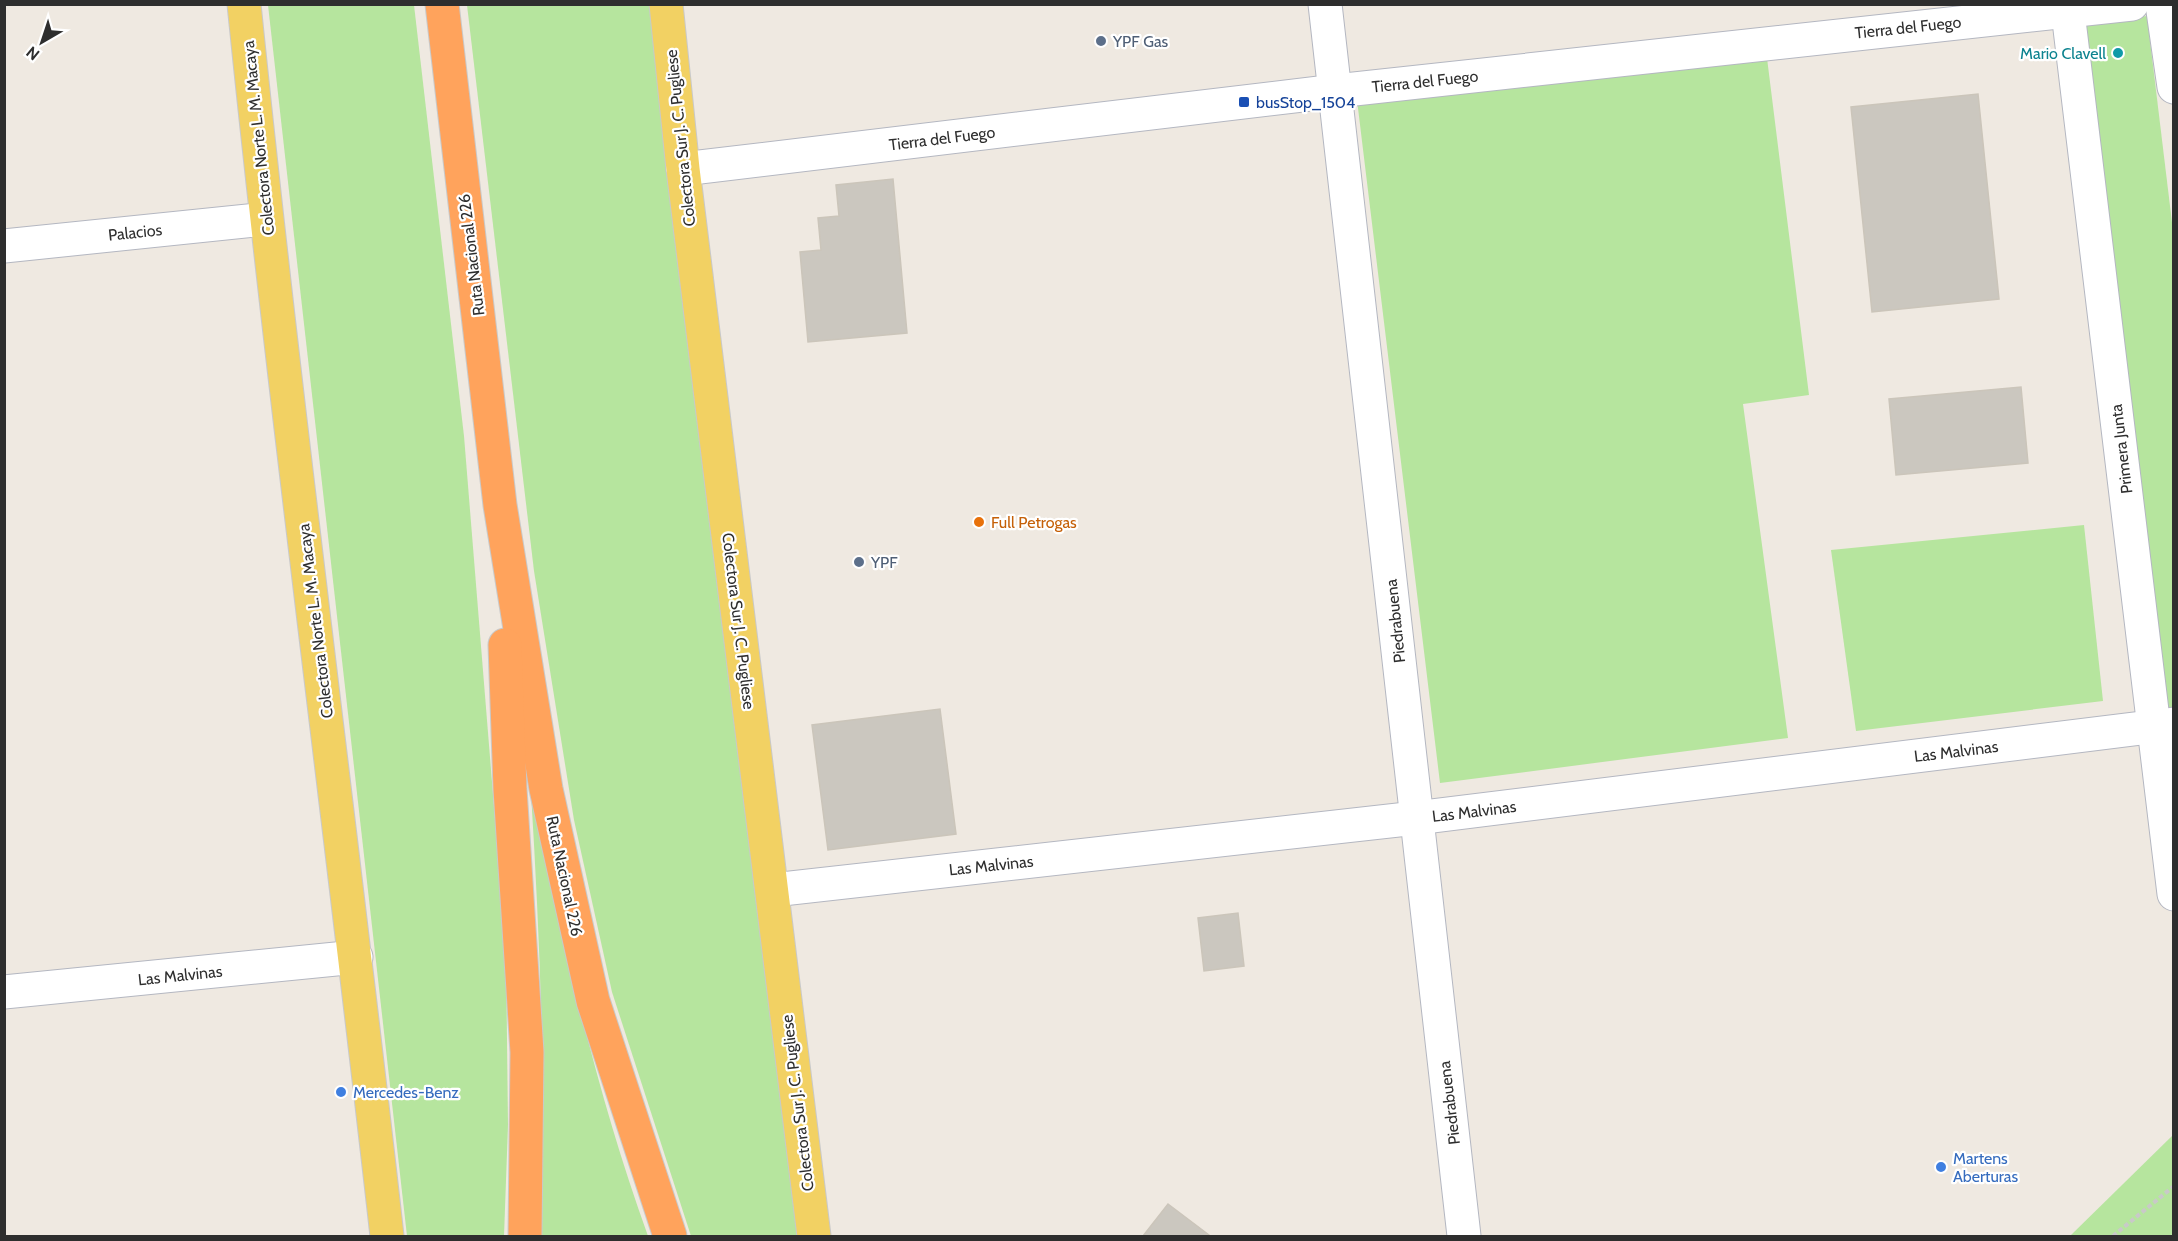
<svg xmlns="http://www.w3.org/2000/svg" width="2178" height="1241" font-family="Cabin,sans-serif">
<rect width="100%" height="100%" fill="#efe9e1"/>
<g fill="#b6e59e">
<path d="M 268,5 L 414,5 L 464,436 L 506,955 L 508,1125 L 504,1236 L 407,1236 Z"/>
<path d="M 467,5 L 652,5 L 809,1236 L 691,1236 L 612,992 L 574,820 L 534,571 Z"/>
<path d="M 2147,16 L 2174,239 L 2173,712 L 2168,712 L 2085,24 Z"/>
<path d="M 1767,58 L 1809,395 L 1743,404 L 1788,738 L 1440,783 L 1357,100 Z"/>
<path d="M 2084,525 L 2103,701 L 1856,731 L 1831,550 Z"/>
<path d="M 531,793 C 563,944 596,1092 648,1236 L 541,1236 C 546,1088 540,941 531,793 Z"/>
<path d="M 2172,1136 L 2173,1236 L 2070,1236 Z"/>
</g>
<g fill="#cbc7bf" stroke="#cbc5ba" stroke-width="1.5">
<path d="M 1978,94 L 1999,299 L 1872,312 L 1851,107 Z"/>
<path d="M 893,179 L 907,333 L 808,342 L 800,252 L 821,250 L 818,218 L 839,216 L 836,185 Z"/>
<path d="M 2021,387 L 2028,463 L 1896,475 L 1889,399 Z"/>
<path d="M 940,709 L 956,834 L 828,850 L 812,725 Z"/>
<path d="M 1238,913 L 1244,966 L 1204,971 L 1198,918 Z"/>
<path d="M 1168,1204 L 1209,1235 L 1208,1236 L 1143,1236 Z"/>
</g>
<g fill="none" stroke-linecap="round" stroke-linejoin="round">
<g stroke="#b4b7c1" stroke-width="35">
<g id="minor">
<path d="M 1325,4 L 1464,1236"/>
<path d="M 2067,4 L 2174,894"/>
<path d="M 2162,4 L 2174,87"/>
<path d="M 683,169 L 1336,91 L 2132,4"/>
<path d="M 4,246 L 266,219"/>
<path d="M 773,890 L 1416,818 L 2174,724"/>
<path d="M 4,992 L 356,957"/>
</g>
</g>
<g stroke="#c9c9c9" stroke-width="35">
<g id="major">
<path d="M 244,4 C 286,416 341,826 387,1236"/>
<path d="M 666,4 L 683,169 L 814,1236"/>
</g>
</g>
<g stroke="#c9c9c9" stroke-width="35">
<g id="highway">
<path d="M 442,4 L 500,505 L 546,789 L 593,1001 L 670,1236"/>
<path d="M 505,645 L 510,789 L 527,1052 L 525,1236"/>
</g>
</g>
<path stroke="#c9c9c9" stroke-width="4" stroke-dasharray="4.5 3" stroke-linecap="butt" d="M 2113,1236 L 2174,1186"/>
<use href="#minor" stroke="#fff" stroke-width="33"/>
<use href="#major" stroke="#f2d163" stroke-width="33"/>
<use href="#highway" stroke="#ffa35c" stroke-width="33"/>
</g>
<g fill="#5c6f8a" stroke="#fff" stroke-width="2">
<circle cx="1101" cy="41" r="6"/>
<circle cx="859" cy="562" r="6"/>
</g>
<circle fill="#0f9aa8" stroke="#fff" stroke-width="2" cx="2118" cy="53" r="6"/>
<rect fill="#1a4fb4" stroke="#fff" stroke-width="2" x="1238" y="96" width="12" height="12" rx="3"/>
<circle fill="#e8710a" stroke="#fff" stroke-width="2" cx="979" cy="522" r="6"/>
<g fill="#3f7fe0" stroke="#fff" stroke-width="2">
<circle cx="341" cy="1092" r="6"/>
<circle cx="1941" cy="1167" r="6"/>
</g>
<g text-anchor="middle" stroke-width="4.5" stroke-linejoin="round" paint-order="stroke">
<g font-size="16" fill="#2e2e2e" stroke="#fff">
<text transform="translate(1908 27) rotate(-6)" y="6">Tierra del Fuego</text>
<text transform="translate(1425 81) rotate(-6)" y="6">Tierra del Fuego</text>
<text transform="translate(258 138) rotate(-96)" y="6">Colectora Norte L. M. Macaya</text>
<text transform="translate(680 138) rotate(-96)" y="6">Colectora Sur J. C. Pugliese</text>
<text transform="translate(942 138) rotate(-7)" y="6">Tierra del Fuego</text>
<text transform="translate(135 232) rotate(-6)" y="6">Palacios</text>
<text transform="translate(471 255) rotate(-97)" y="6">Ruta Nacional 226</text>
<text transform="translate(2121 449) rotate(-97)" y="6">Primera Junta</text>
<text transform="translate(315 621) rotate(-97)" y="6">Colectora Norte L. M. Macaya</text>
<text transform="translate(739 621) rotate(83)" y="6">Colectora Sur J. C. Pugliese</text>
<text transform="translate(1395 621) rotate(-96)" y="6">Piedrabuena</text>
<text transform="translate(1956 751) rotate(-7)" y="6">Las Malvinas</text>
<text transform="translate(1474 811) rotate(-7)" y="6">Las Malvinas</text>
<text transform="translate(991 865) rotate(-6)" y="6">Las Malvinas</text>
<text transform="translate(565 876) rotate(78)" y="6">Ruta Nacional 226</text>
<text transform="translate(180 975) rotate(-6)" y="6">Las Malvinas</text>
<text transform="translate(797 1103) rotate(-97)" y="6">Colectora Sur J. C. Pugliese</text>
<text transform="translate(1449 1103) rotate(-97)" y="6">Piedrabuena</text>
</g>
<g font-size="16" fill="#4e5e75" stroke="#fff" text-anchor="start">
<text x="1113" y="47">YPF Gas</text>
<text x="871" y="568">YPF</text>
</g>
<g font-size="16" fill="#0d838f" stroke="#fff" text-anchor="end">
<text x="2106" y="59">Mario Clavell</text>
</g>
<g font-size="16" fill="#164399" stroke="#fff" text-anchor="start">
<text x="1256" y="108">busStop_1504</text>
</g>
<g font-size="16" fill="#c56008" stroke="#fff" text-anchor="start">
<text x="991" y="528">Full Petrogas</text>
</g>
<g font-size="16" fill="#366cbe" stroke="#fff" text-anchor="start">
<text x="353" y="1098">Mercedes-Benz</text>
<text x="1953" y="1164">Martens<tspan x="1953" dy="18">Aberturas</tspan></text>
</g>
</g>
<rect width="2178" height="1241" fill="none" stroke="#2e2e2e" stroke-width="12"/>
<g transform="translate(42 42) rotate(219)" stroke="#ffffff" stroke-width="4.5" paint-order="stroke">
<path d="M0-4.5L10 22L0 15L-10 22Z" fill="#2e2e2e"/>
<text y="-9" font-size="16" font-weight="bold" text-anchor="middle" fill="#2e2e2e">N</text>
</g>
</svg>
